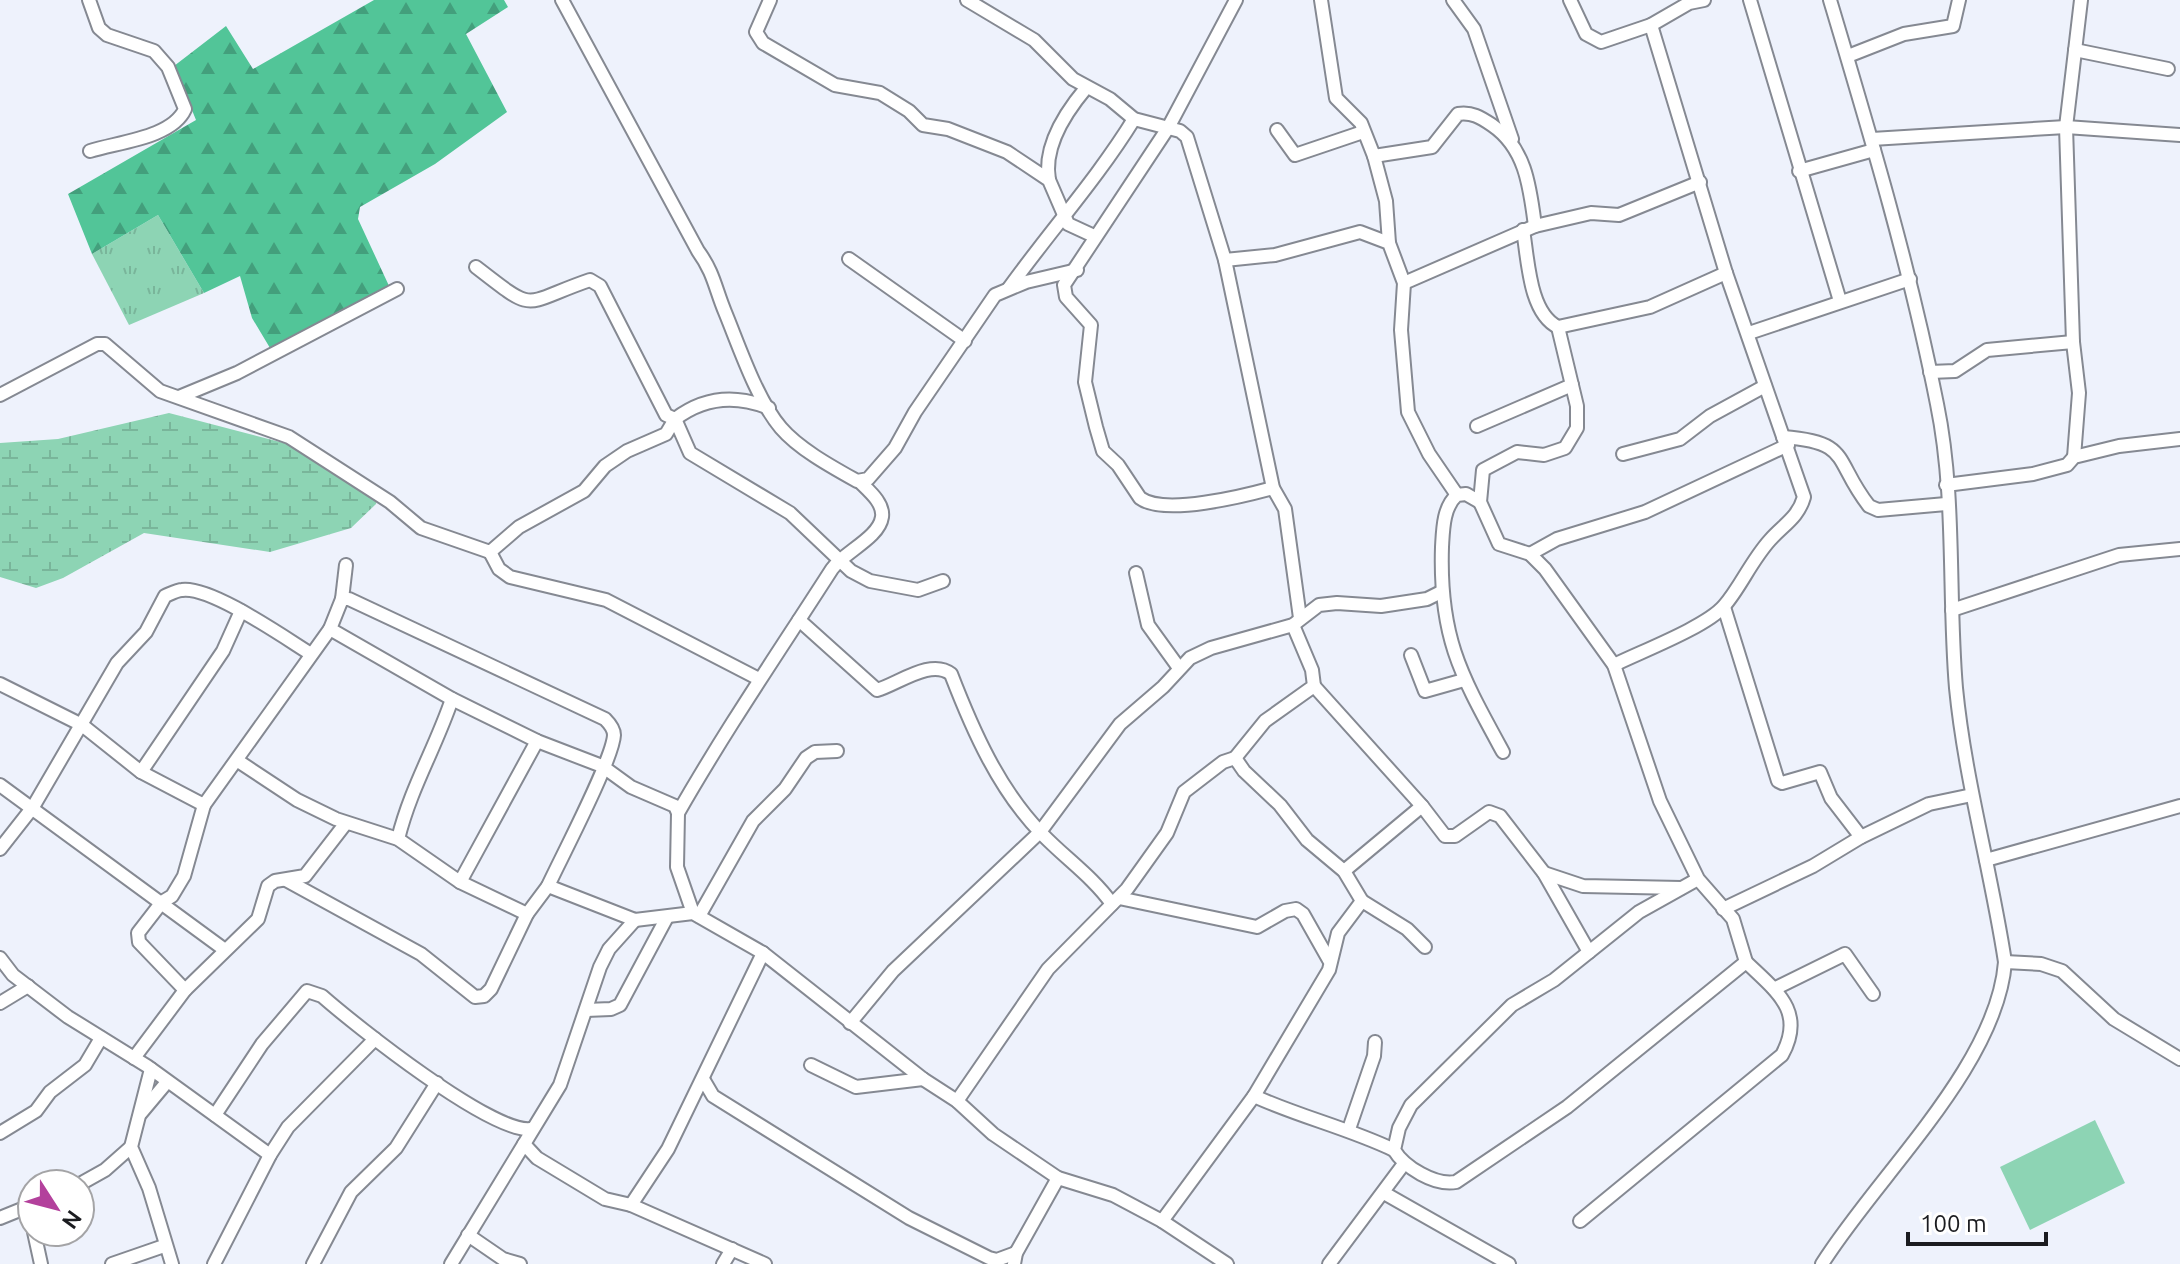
<svg xmlns="http://www.w3.org/2000/svg" width="2180" height="1264" font-family="Ubuntu,sans-serif">
<defs>
<pattern id="grass-tufts" width="24" height="20" patternUnits="userSpaceOnUse" patternTransform="scale(2)"><rect width="24" height="20" fill="#8dd4b4"/><path d="M3 7l-1-3M5 7V3M7 7l1-3M15 17l-1-3M17 17v-4M19 17l1-3" fill="none" stroke="#79b59a"/></pattern>
<pattern id="forest-firs" width="22" height="20" patternUnits="userSpaceOnUse" patternTransform="scale(2)"><rect width="22" height="20" fill="#52c598"/><path d="M5 1l3.5 6h-7zM16 11l3.5 6h-7z" fill="#439f7c"/></pattern>
<pattern id="wetland-marsh" width="20" height="14" patternUnits="userSpaceOnUse" patternTransform="scale(2)"><rect width="20" height="14" fill="#8dd4b4"/><path d="M1 5h8M5 5V1M11 12h8M15 12V8" fill="none" stroke="#79b59a"/></pattern>
</defs>
<rect width="100%" height="100%" fill="#eef2fc"/>
<path fill="url(#grass-tufts)" d="M 158,215 L 204,293 L 129,325 L 92,254 Z"/>
<path fill="url(#forest-firs)" d="M 374,0 L 504,0 L 508,7 L 466,34 L 507,112 L 435,164 L 360,207 L 358,219 L 390,288 L 270,348 L 252,318 L 240,276 L 204,293 L 158,215 L 92,254 L 68,194 L 196,120 L 174,66 L 226,26 L 253,69 Z"/>
<path fill="url(#wetland-marsh)" d="M 169,413 L 311,450 L 378,494 L 376,504 L 351,528 L 270,552 L 144,533 L 63,578 L 36,588 L 0,577 L 0,443 L 58,439 Z"/>
<path fill="#8dd4b4" d="M 2095,1120 L 2125,1183 L 2030,1230 L 2000,1167 Z"/>
<g fill="none" stroke-linecap="round" stroke-linejoin="round">
<g stroke="#858992" stroke-width="16">
<g id="minor">
<path d="M 89,0 L 99,28 L 107,35 L 154,51 L 168,67 L 185,109 C 172,138 118,142 90,151"/>
<path d="M 562,0 L 698,251 C 714,273 715,288 725,312 C 739,346 757,400 781,428 C 799,449 832,467 857,481 L 868,479 L 895,448 L 915,412 L 995,295 L 1026,282 L 1077,270"/>
<path d="M 770,0 L 756,32 L 763,43 L 835,85 L 880,93 L 909,111 L 923,125 L 948,129 L 1007,152 L 1049,180 L 1068,224 L 1094,236"/>
<path d="M 967,0 L 1034,40 L 1073,79 L 1110,99 L 1134,119 L 1180,131 L 1187,137 L 1225,260 L 1273,488 L 1285,509 L 1300,618"/>
<path d="M 1236,0 L 1168,128 L 1064,285 L 1066,297 L 1091,325 L 1085,382 L 1096,427 L 1103,451 L 1118,465 L 1140,498 C 1164,516 1244,496 1273,488"/>
<path d="M 1321,0 L 1336,98 L 1361,123 L 1374,156 L 1432,147 L 1458,114 C 1472,112 1480,117 1492,125 C 1526,148 1530,188 1535,226"/>
<path d="M 1453,0 L 1474,29 L 1512,139"/>
<path d="M 1570,0 L 1586,34 L 1601,42 L 1651,25 L 1689,3 L 1704,0"/>
<path d="M 1750,0 L 1840,301"/>
<path d="M 2075,50 L 2168,69"/>
<path d="M 1848,56 L 1904,34 L 1953,26 L 1959,0"/>
<path d="M 1277,130 L 1295,155 L 1363,132"/>
<path d="M 1872,139 L 2066,127 L 2180,135"/>
<path d="M 1374,156 L 1386,201 L 1389,243"/>
<path d="M 1799,171 L 1874,150"/>
<path d="M 1049,180 C 1043,147 1065,113 1086,88"/>
<path d="M 1523,230 C 1528,259 1529,313 1558,327 L 1650,307 L 1726,273"/>
<path d="M 849,259 L 965,341"/>
<path d="M 1225,260 L 1275,255 L 1360,232 L 1389,243 L 1404,283 L 1401,330 L 1408,412 L 1429,454 L 1457,495"/>
<path d="M 476,267 C 538,315 520,304 590,280 L 600,286 L 666,415 L 675,419 C 704,397 735,394 769,408"/>
<path d="M 1404,283 L 1535,226 L 1591,213 L 1619,215 L 1700,182"/>
<path d="M 1009,288 C 1050,231 1097,179 1134,119"/>
<path d="M 1558,327 L 1577,406 L 1577,428 L 1565,448 L 1544,455 L 1517,452 L 1483,470 L 1480,502 L 1499,544 L 1530,554 L 1545,569 L 1614,665 L 1660,801 L 1698,879 L 1733,919 L 1746,962 L 1567,1107 L 1456,1182 C 1435,1186 1404,1167 1394,1150 L 1399,1128 L 1411,1105 L 1512,1005 L 1554,980 L 1639,912 L 1698,879"/>
<path d="M 1749,333 L 1910,279"/>
<path d="M 1930,372 L 1955,371 L 1987,350 L 2073,342"/>
<path d="M 0,395 L 97,344 L 105,344 L 160,391 L 289,437 L 390,502 L 421,528 L 490,552 L 519,527 L 584,491 L 605,466 L 627,451 L 666,434 L 675,419 L 690,453 L 790,513 L 851,571 L 870,581 L 918,590 L 943,581"/>
<path d="M 179,397 L 237,373 L 397,289"/>
<path d="M 1477,426 L 1572,385"/>
<path d="M 1783,437 C 1852,442 1833,460 1869,506 L 1878,510 L 1946,504"/>
<path d="M 1623,454 L 1680,439 L 1710,416 L 1765,386"/>
<path d="M 2074,457 L 2079,393 L 2073,342 L 2066,127 L 2081,0"/>
<path d="M 1946,485 L 2033,474 L 2067,465 L 2074,457 L 2119,446 L 2180,439"/>
<path d="M 1480,502 L 1466,494 L 1457,495 C 1443,507 1443,530 1442,547 C 1439,638 1461,675 1503,752"/>
<path d="M 490,552 L 499,569 L 510,577 L 606,600 L 759,679"/>
<path d="M 1530,554 L 1557,539 L 1645,512 L 1788,445"/>
<path d="M 1136,573 L 1148,625 L 1179,668"/>
<path d="M 342,599 L 346,565"/>
<path d="M 1724,607 L 1778,781 L 1782,783 L 1820,772 L 1831,798 L 1861,837"/>
<path d="M 1952,610 L 2119,555 L 2180,549"/>
<path d="M 799,620 L 877,690 C 898,684 931,658 951,674 C 973,731 999,790 1042,834 C 1065,858 1093,877 1112,904"/>
<path d="M 1411,655 L 1425,691 L 1464,680"/>
<path d="M 1614,665 C 1640,652 1706,627 1724,606 C 1740,588 1751,561 1770,540 C 1783,525 1798,518 1804,497 L 1726,273 L 1651,25"/>
<path d="M 0,684 L 82,725 L 141,772 L 204,805 L 184,876 L 172,896 L 162,902 L 138,933 L 139,942 L 185,990"/>
<path d="M 1314,686 L 1422,806"/>
<path d="M 1235,758 L 1265,721 L 1314,686 L 1312,670 L 1293,625"/>
<path d="M 238,761 L 297,800 L 336,819 L 398,839 L 460,882 L 527,914 L 548,886 L 635,920 L 693,913 L 763,953 L 923,1079 L 957,1101 L 993,1134 L 1058,1178 L 1113,1195 L 1162,1221 L 1227,1264"/>
<path d="M 141,772 L 223,651 L 241,611"/>
<path d="M 0,785 L 225,950"/>
<path d="M 204,805 L 330,629"/>
<path d="M 678,813 C 726,729 780,650 832,569 C 844,552 879,538 882,517 C 884,503 869,491 860,482"/>
<path d="M 398,839 C 411,787 435,749 452,699"/>
<path d="M 0,849 L 33,807 L 117,663 L 146,632 L 165,596 C 170,594 177,590 182,590 C 211,586 285,638 311,654"/>
<path d="M 1986,860 L 2180,806"/>
<path d="M 1344,871 L 1422,806 L 1445,836 L 1455,836 L 1489,812 L 1500,816 L 1544,873 L 1589,952"/>
<path d="M 1544,873 L 1583,886 L 1681,888"/>
<path d="M 286,880 L 421,954 L 475,997 L 484,996 L 491,989 L 527,914"/>
<path d="M 460,882 L 537,741"/>
<path d="M 548,886 C 561,858 613,759 614,735 C 614,729 609,723 605,719 L 349,599 L 342,599 L 330,629 L 452,699 L 537,741 L 602,766 L 631,787 L 675,806 L 678,813 L 677,867 L 693,913"/>
<path d="M 1119,898 L 1257,927 L 1285,911 L 1296,909 L 1303,914 L 1329,960"/>
<path d="M 1362,901 L 1407,929 L 1425,947"/>
<path d="M 1723,909 L 1813,866 L 1861,837 L 1929,804 L 1972,795"/>
<path d="M 699,916 L 753,821 L 785,789 L 806,758 L 815,752 L 837,751"/>
<path d="M 0,958 L 13,975 L 68,1017 L 147,1066 L 270,1155"/>
<path d="M 2005,962 L 2041,964 L 2062,971 L 2114,1019 L 2180,1059"/>
<path d="M 1774,989 L 1845,954 L 1873,994"/>
<path d="M 0,1003 L 28,986"/>
<path d="M 586,1010 L 611,1009 L 620,1005 L 666,919"/>
<path d="M 850,1023 L 893,971 L 1040,832 L 1120,724 L 1163,687 L 1190,658 L 1211,648 L 1293,625 L 1319,605 L 1337,603 L 1381,606 L 1427,599 L 1441,592"/>
<path d="M 134,1058 L 185,990 L 258,919 L 268,886 L 275,881 L 305,876 L 346,823"/>
<path d="M 811,1065 L 856,1087 L 923,1079"/>
<path d="M 151,1069 L 131,1147 L 149,1188 L 172,1264"/>
<path d="M 703,1079 L 713,1096 L 909,1218 L 989,1258 L 997,1260 L 1016,1253"/>
<path d="M 1254,1096 C 1300,1117 1348,1128 1394,1150"/>
<path d="M 957,1101 L 1048,969 L 1127,889 L 1167,833 L 1184,792 L 1223,762 L 1235,758 L 1244,771 L 1280,805 L 1307,840 L 1344,871 L 1362,901 L 1338,933 L 1329,970 L 1254,1096 L 1162,1221"/>
<path d="M 141,1113 L 167,1082"/>
<path d="M 215,1115 L 262,1044 L 307,991 L 322,996 C 355,1025 492,1134 531,1129"/>
<path d="M 1349,1129 L 1374,1056 L 1375,1042"/>
<path d="M 0,1133 L 36,1111 L 50,1092 L 85,1065 L 101,1038"/>
<path d="M 524,1144 L 537,1158 L 605,1199 L 631,1205 L 765,1264"/>
<path d="M 80,1184 L 105,1170 L 131,1147"/>
<path d="M 1384,1193 L 1509,1264"/>
<path d="M 631,1205 L 668,1149 L 763,953"/>
<path d="M 0,1218 L 32,1205"/>
<path d="M 1580,1221 L 1782,1055 C 1806,1011 1776,991 1746,962"/>
<path d="M 34,1232 L 41,1264"/>
<path d="M 468,1235 L 503,1259 L 520,1264"/>
<path d="M 112,1264 L 164,1246"/>
<path d="M 214,1264 L 270,1155 L 288,1127 L 375,1039"/>
<path d="M 313,1264 L 351,1192 L 396,1148 L 437,1083"/>
<path d="M 451,1264 L 560,1085 L 600,967 L 609,949 L 635,920"/>
<path d="M 723,1264 L 732,1249"/>
<path d="M 1014,1264 L 1016,1253 L 1058,1178"/>
<path d="M 1329,1264 L 1403,1165"/>
<path d="M 1822,1264 C 1877,1176 1997,1066 2005,962 C 1991,870 1965,780 1956,688 C 1948,594 1956,496 1937,404 C 1910,267 1870,134 1830,0"/>
</g>
</g>
<use href="#minor" stroke="#fff" stroke-width="12"/>
</g>
<g transform="translate(56 1208) rotate(126)"><circle r="38" fill="#ffffff" stroke="#a4a4a6" stroke-width="2"/>
<path d="M0-6L14 30L0 20L-14 30Z" fill="#b3419c"/>
<text y="-12" font-size="22" font-weight="bold" text-anchor="middle" fill="#1b1c20">N</text>
</g>
<path d="M1908 1232v12h138v-12" fill="none" stroke="#1b1c20" stroke-width="4"/>
<text x="1920" y="1232" font-size="24" fill="#1b1c20" stroke="#ffffff" stroke-width="6" paint-order="stroke">100 m</text>
</svg>
